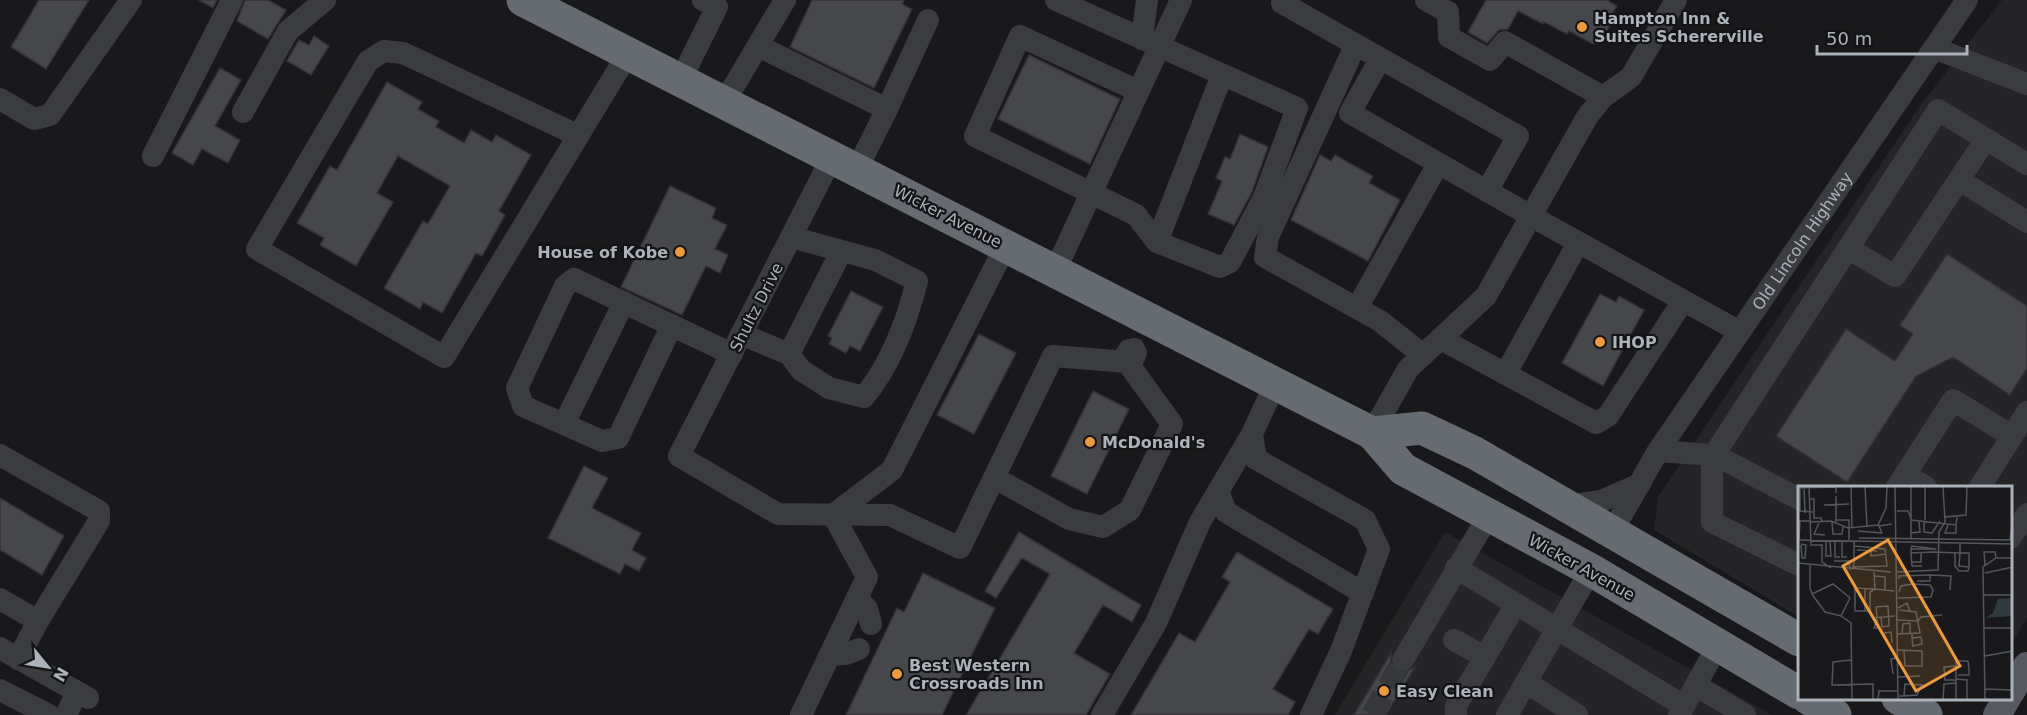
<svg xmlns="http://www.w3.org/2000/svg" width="2027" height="715" font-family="'DejaVu Sans',sans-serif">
<rect width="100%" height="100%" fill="#19191b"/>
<g fill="#252528">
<path d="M 2002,0 L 2027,0 L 2027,617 L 2011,645 L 2010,487 L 1799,487 L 1799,617 L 1654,530 L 1658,497 L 1919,107 Z"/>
<path d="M 1445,532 L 1772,715 L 1335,715 Z"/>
</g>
<g fill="#45474b" stroke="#333337" stroke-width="1.5">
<path d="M 39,0 L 89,0 L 46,69 L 11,47 Z"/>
<path d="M 199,0 L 217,0 L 213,8 Z"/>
<path d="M 245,0 L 268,0 L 286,10 L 268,39 L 237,21 Z"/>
<path d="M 812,0 L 904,0 L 902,4 L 912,9 L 874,88 L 790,47 Z"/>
<path d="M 1486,0 L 1607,0 L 1617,6 L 1613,12 L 1616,14 L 1602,40 L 1593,44 L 1569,31 L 1567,34 L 1544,22 L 1543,24 L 1518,11 L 1508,29 L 1499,30 L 1487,43 L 1468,32 Z"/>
<path d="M 314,36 L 329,46 L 311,75 L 287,61 L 299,40 L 309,45 Z"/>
<path d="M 1029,55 L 1120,99 L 1090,164 L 998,119 Z"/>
<path d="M 220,68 L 241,80 L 215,126 L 240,140 L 228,163 L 202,149 L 193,165 L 172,153 Z"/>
<path d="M 387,82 L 422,102 L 418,109 L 439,121 L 436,127 L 464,143 L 471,130 L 492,142 L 496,135 L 531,155 L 499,211 L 505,215 L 482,256 L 476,253 L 442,313 L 423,302 L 420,309 L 384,288 L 423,221 L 428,224 L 450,186 L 398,156 L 377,193 L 393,202 L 356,266 L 320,245 L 324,238 L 297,223 L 330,166 L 337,170 Z"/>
<path d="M 1240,134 L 1268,147 L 1252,192 L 1234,225 L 1208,214 L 1222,181 L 1216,178 L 1225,157 L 1230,159 Z"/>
<path d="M 1320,155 L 1331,161 L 1335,155 L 1373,176 L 1369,183 L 1400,200 L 1368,261 L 1291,220 Z"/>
<path d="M 670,186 L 716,208 L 712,218 L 727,225 L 715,249 L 728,255 L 720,273 L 706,266 L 682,315 L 621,287 Z"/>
<path d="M 1947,254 L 2027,306 L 2027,368 L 2010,395 L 1953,357 L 1916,376 L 1847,482 L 1776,436 L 1846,329 L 1895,361 L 1913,334 L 1900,325 Z"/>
<path d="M 851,291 L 883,307 L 860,351 L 850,346 L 846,353 L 829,344 L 832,338 L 828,336 Z"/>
<path d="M 1600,294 L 1616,302 L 1619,296 L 1644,310 L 1603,386 L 1562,363 Z"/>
<path d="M 979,334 L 1016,353 L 974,434 L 937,415 Z"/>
<path d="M 1093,391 L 1129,409 L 1087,494 L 1051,476 Z"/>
<path d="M 584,466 L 608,478 L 592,508 L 641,533 L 632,550 L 646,558 L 639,571 L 625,564 L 620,574 L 548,538 Z"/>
<path d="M 0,498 L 64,536 L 42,575 L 0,550 Z"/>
<path d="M 1019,532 L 1141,605 L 1132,622 L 1103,605 L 1074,653 L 1110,674 L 1086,715 L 966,715 L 1050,574 L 1022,558 L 996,598 L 985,591 Z"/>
<path d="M 1237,552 L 1333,609 L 1318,634 L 1309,629 L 1273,689 L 1295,702 L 1288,715 L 1131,715 L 1179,633 L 1195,642 L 1230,582 L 1222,577 Z"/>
<path d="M 923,573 L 995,608 L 942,715 L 846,715 L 897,608 L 904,612 Z"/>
<path d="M 1391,653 L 1391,666 L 1396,671 L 1403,673 L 1415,667 L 1386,715 L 1354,715 Z"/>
</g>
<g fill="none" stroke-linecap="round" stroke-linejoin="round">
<path stroke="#36383b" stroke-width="22" stroke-dasharray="22 11" stroke-linecap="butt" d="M 1372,715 L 1403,660"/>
<g stroke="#3a3c40" stroke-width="22">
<path d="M 1056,0 L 1297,108 L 1264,197 L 1230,262 L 1220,267 L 1157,242 L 1136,215 L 975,136 L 1020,36 L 1138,91"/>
<path d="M 1426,0 L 1448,12 L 1449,37 L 1490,60 L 1505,42 L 1603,97"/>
<path d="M 1676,0 L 1631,77 L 1603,97 L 1587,117 L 1531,216 L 1740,332"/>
<path d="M 1282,3 L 1518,136 L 1487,191 L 1531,216 L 1486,296 L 1408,369 L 1372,433"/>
<path d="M 1142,39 L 1147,0"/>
<path d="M 758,46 L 887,109 L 928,20"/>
<path d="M 1355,46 L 1268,237 L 1265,257 L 1380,321 L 1423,355"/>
<path d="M 1934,48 L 2027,84"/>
<path d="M 1380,59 L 1350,113 L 1487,191"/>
<path d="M 681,79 L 717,7 L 703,0"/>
<path d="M 0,99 L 34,119 L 50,115 L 131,0"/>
<path d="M 725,101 L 785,0"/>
<path d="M 243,112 L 288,31 L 325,0"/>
<path d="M 577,135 L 403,53 L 384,51 L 368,61 L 257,249 L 444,357 L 629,52"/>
<path d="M 153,156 L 232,0"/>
<path d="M 832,157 L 679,456 L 778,514 L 890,515 L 960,548 L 1053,356 L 1127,362 L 1133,360 L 1136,353 L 1134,349"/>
<path d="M 857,169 L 887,109"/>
<path d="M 1959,180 L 2027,222"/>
<path d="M 1157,242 L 1222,75"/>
<path d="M 1849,249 L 1895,276 L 1986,139"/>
<path d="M 1055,271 L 1181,0"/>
<path d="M 1357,308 L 1438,164"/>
<path d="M 672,325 L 618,438 L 602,441 L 523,406 L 517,388 L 565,286 L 574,279 L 732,354"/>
<path d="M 741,334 L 789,354 L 801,370 L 829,388 L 864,397 C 891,364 907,321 917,281 L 875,260 L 791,237"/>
<path d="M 1441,339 L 1596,423 L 1608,416 L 1683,301"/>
<path d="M 789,354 L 841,252"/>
<path d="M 1506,373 L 1578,243"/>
<path d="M 564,424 L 624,302"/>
<path d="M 1252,434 L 1256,459 L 1365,520 L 1379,549 L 1341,651 L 1311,715"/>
<path d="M 1658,451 L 1715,455 L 1799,499"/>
<path d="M 0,455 L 99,511 L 99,521 L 38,621 L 18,659"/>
<path d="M 1905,474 L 1926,487"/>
<path d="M 995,478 L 1069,519 L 1103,527 L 1130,510 L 1172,424 L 1127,362 L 1125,356 L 1129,350"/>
<path d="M 1897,487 L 1953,400 L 2012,436"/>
<path d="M 1980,487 L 2027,412"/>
<path d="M 1218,491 L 1226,512 L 1363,593"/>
<path d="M 1566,506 L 1601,501 L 1640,484"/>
<path d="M 833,515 L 892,470 L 1006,245"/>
<path id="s1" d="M 1612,532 L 1658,451 L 1967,0"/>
<path d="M 2010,538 L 2027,514"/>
<path d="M 1799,565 L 1712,522 L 1712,458 L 1938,110 L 2027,164"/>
<path d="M 857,598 L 867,609 L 871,624"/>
<path d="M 0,599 L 38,621"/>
<path d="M 1516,604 L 1684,706"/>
<path d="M 1454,640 L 1485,657"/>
<path d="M 0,648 L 88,698"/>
<path d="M 830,655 L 846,654 L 859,649"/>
<path d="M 1403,660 L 1489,515"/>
<path d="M 1526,682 L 1577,715"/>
<path d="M 1697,686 L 1745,715"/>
<path d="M 0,690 L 49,715"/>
<path d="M 66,715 L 77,692"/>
<path d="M 801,715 L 867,577 L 833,515"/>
<path d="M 1102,715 L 1156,623 L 1200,522 L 1252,434 L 1275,384"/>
<path d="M 1456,715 L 1456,706 L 1516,604 L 1456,568"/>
<path d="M 1507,715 L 1591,570"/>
<path d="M 1679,715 L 1718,645"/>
</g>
<g stroke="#56595f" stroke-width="28">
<path d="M 2010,693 L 2027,666"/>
<path d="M 1997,715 L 2007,698"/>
</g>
<g stroke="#666a71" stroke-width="33">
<path d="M 523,0 L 1372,433 L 1403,469 L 1591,570 L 1799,693"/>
<path d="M 1372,433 L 1422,428 L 1475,453 L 1799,640"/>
<path d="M 1808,698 L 1835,715"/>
<path d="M 1898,698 L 1926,715"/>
</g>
</g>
<g fill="#ed9a3e" stroke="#141416" stroke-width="2">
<circle cx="1582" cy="27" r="6"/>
<circle cx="680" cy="252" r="6"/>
<circle cx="1600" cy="342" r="6"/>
<circle cx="1090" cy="442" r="6"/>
<circle cx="897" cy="674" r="6"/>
<circle cx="1384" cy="691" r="6"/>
</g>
<g text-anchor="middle" stroke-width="4.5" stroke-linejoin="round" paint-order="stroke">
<g font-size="16" font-weight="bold" fill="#abb2ba" stroke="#141416" text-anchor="start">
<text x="1594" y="24">Hampton Inn &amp;<tspan x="1594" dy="18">Suites Schererville</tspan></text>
<text x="668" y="258" text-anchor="end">House of Kobe</text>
<text x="1612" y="348">IHOP</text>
<text x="1102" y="448">McDonald's</text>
<text x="909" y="671">Best Western<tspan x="909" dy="18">Crossroads Inn</tspan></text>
<text x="1396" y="697">Easy Clean</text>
</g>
<g font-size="16" fill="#abb2ba" stroke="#141416">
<text transform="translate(948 216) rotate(27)" y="6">Wicker Avenue</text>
<text dy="6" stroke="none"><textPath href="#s1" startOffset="348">Old Lincoln Highway</textPath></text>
<text transform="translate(756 307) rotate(-63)" y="6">Shultz Drive</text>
<text transform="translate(1582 567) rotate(29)" y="6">Wicker Avenue</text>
</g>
</g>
<g transform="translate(1798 486)">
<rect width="214" height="214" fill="#19191b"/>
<path d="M 214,112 L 214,130 L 187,132 L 195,127 L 200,113 Z" fill="#2f3a3f"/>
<path fill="none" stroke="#53565b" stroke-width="1.5" d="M 11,0 L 13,59 L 24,59 L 24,76 L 33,82M 53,0 L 54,42M 67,0 L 69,41M 97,0 L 100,214M 113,0 L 113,52M 0,2 L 38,1 L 38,7M 2,3 L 2,25 L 15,26M 6,3 L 7,27M 11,13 L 16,13 L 16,32 L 23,32 L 24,35M 26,19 L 51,18M 99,25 L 110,25 L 113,32M 147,31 L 168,29 L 169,0M 38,34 L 51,34 L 51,54M 113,34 L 158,39 L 159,31M 127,34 L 127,0M 126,35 L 126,46 L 134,47 L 142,35M 12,36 L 33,35 L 50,42 L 80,39 L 88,22 L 89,0M 34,36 L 35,48 L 44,48 L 45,41M 38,36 L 38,10M 21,37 L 16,48 L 27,49M 150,39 L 147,47 L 158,47 L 158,39M 60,45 L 84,47M 84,47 L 81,40 L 94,38M 112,47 L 122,46 L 121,36M 61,52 L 215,54M 0,54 L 215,58M 1,54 L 2,35 L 12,35M 212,54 L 215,31M 28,55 L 28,70 L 33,70 L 32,55M 37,55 L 37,71 L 42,71M 44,55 L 44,71 L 49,71M 3,58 L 8,59 L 7,72 L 4,72 L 3,59M 56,60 L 87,63 L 89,80 L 55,81 L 56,77 L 56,55M 59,64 L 79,65M 73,65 L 73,70 L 88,68M 157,66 L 157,80 L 161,85 L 170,85 L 171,81M 113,67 L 113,63 L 114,60 L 138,63 L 113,63M 36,75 L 51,75 L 52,84M 113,76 L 123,76 L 123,67M 0,77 L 93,86M 12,79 L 12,102 L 14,108 L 16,111 L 27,126 L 43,130 L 52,112 L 35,98 L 14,108M 187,79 L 186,66 L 197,66 L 198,72M 124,80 L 114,80 L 113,67 L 135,66 L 162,67 L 171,67 L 171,81 L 161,80 L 162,67 L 162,58M 76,86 L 77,103 L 57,102 L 57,125 L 71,125 L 75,132 L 97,130M 99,86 L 140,84 L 141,46 L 147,36 L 145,0M 187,87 L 215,81M 132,89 L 153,90 L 152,104M 76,90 L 87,91 L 87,104M 101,93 L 101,90 L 132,89 L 132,95 L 119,95M 67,102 L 67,125M 186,109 L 215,109M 100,112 L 133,111 L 135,104 L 132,99 L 114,98 L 103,100 L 101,106M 100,122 L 109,117 L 112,126M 72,125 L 72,106 L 77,103 L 96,105M 43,130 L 53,137 L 54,214M 79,133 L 76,142 L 80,142 L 78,121 L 90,120 L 91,140 L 84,141 L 83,131M 98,134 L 120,135 L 123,131 L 144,129M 186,142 L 215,142M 86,147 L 93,146 L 94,157M 114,147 L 114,152 L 115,160 L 124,158 L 123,151 L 114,152M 100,148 L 122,147 L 118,126 L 101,124M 104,148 L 105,138 L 112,137 L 112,147M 100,164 L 124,165 L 124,180 L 107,180 L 106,165M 187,170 L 215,165M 53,174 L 35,176 L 34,199 L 75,198 L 75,214M 158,180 L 146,181 L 147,194 L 158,194M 95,188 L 93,173 L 99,172M 160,189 L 171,189 L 171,182 L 170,175 L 160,175M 100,191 L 122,190M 158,193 L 169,194 L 169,214M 187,203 L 215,204M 101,210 L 106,210 L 107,198 L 124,199 L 119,209 L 106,210M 80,214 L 81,205 L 99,205M 145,214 L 146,198 L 158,197M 158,214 L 158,175M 187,214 L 185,81 L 198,72 L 215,72"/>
<path fill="#ed9a3e" fill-opacity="0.15" stroke="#ed9a3e" stroke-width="3" d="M 90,54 L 162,180 L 118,205 L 45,80 Z"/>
<rect width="214" height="214" fill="none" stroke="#abb2ba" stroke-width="3"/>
</g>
<g transform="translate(48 667) rotate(120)" stroke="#141416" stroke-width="4.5" paint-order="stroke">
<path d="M0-4.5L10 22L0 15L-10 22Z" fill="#abb2ba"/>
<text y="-9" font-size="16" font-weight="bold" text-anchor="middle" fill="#abb2ba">N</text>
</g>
<path d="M1817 45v9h150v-9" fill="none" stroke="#abb2ba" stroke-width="3"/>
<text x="1826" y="45" font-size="18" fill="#abb2ba" stroke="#141416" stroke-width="4.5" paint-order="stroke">50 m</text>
</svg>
